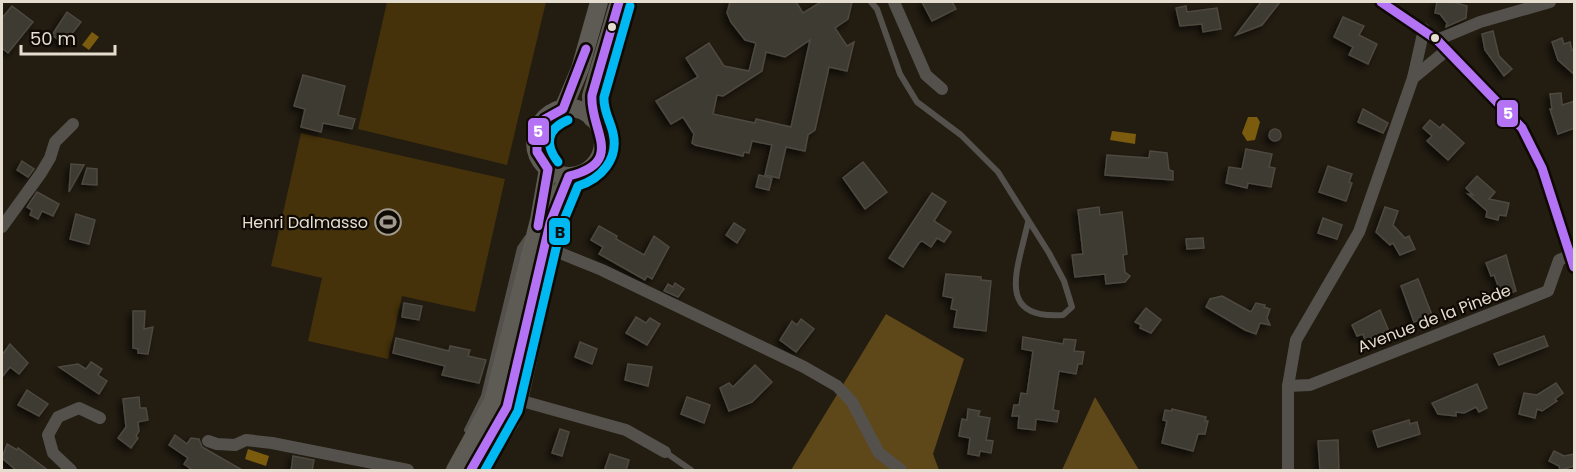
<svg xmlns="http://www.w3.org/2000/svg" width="1576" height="472" font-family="Poppins,sans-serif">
<defs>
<filter id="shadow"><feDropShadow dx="-3.5" dy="3.5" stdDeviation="3" flood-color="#0009"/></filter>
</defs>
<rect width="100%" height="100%" fill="#221c11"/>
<g fill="#45320a">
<path d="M 387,2 L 546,2 L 507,165 L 358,129 Z"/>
<path d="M 301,133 L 505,179 L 475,312 L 402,296 L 388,359 L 308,341 L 322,278 L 271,266 Z"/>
</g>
<g fill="#5e4719">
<path d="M 886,314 L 964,359 L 933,454 L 939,470 L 791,470 Z"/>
<path d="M 1095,397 L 1139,470 L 1062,470 Z"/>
</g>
<g fill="#7b5b0e">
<path d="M 92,32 L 99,37 L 89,50 L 82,45 Z"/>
<path d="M 1248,117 L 1257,117 L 1260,122 L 1255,140 L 1247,141 L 1242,133 Z"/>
<path d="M 1112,131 L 1136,134 L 1135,144 L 1110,140 Z"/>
<path d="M 248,449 L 269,456 L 266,466 L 245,459 Z"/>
</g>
<g fill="#3e3a30" stroke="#4e4940" stroke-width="1.5" fill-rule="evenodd" filter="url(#shadow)">
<path d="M 730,2 L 796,2 L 803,13 L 821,2 L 852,2 L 848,19 L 835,28 L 847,46 L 854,42 L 847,71 L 829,67 L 815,130 L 808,135 L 805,151 L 786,147 L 779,178 L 765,175 L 772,145 L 752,141 L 749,153 L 744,152 L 743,156 L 695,145 L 692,143 L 694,134 L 683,117 L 671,124 L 656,101 L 698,77 L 686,58 L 709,43 L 724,66 L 749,71 L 756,43 L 745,40 L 731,22 L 727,13 ZM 810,40 L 791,127 L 756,119 L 755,123 L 713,114 L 717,95 L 723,96 L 762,71 L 766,52 L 785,57 Z"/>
<path d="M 922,2 L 952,2 L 956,9 L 932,21 Z"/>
<path d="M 1261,2 L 1280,2 L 1262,25 L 1236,35 Z"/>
<path d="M 1437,2 L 1453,2 L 1467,6 L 1466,18 L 1446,27 L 1447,23 L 1440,14 L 1435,13 Z"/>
<path d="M 12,6 L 33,22 L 8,53 L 2,48 L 2,18 Z"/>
<path d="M 1186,6 L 1187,12 L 1217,8 L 1221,29 L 1203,32 L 1202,24 L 1180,26 L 1176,8 Z"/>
<path d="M 67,12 L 81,22 L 64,44 L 52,35 Z"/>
<path d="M 1343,17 L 1364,26 L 1359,35 L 1377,44 L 1368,64 L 1349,55 L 1353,47 L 1334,37 Z"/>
<path d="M 1493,31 L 1499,56 L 1512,69 L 1504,76 L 1485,50 L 1482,34 Z"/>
<path d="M 1562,38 L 1564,44 L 1570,42 L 1572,50 L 1575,49 L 1575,75 L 1558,60 L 1552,42 Z"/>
<path d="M 303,75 L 345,86 L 338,115 L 355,119 L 352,129 L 323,123 L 321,132 L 301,127 L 305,109 L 294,106 Z"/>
<path d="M 1561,93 L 1562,105 L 1575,101 L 1575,128 L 1558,134 L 1550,109 L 1552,109 L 1550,94 Z"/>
<path d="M 1363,109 L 1388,123 L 1383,133 L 1358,122 Z"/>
<path d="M 1430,120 L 1440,128 L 1443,124 L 1464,143 L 1448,160 L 1427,141 L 1432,136 L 1423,128 Z"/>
<circle cx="1275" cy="135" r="6"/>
<path d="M 1246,149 L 1272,154 L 1269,167 L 1275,168 L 1271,187 L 1248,183 L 1247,188 L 1226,183 L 1229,167 L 1242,169 Z"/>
<path d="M 1150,151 L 1167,153 L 1169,170 L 1173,171 L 1173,180 L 1105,175 L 1107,155 L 1149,158 Z"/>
<path d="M 22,161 L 34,169 L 28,177 L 17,170 Z"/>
<path d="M 863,162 L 887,192 L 865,209 L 843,178 Z"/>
<path d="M 71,164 L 84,165 L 69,192 Z"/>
<path d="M 1328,166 L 1352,174 L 1349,182 L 1352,183 L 1346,201 L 1319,192 Z"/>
<path d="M 87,168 L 97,169 L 97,185 L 82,184 Z"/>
<path d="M 759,175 L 772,178 L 769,190 L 756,187 Z"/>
<path d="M 1477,176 L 1495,192 L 1489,199 L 1509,203 L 1506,216 L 1499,215 L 1498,220 L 1486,217 L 1487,211 L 1468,194 L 1473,195 L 1466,188 Z"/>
<path d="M 37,192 L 59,204 L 53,216 L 42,211 L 38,219 L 30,215 L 32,210 L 27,207 Z"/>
<path d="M 932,193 L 946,202 L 934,221 L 951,232 L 944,242 L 937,238 L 931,247 L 922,241 L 919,243 L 903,267 L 889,258 Z"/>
<path d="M 1099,207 L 1100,215 L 1122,212 L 1127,254 L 1123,255 L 1125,272 L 1130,276 L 1125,282 L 1106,284 L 1105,274 L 1075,277 L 1072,255 L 1083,254 L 1078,210 Z"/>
<path d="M 1385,207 L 1398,211 L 1393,225 L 1405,238 L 1409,236 L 1415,249 L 1400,255 L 1393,243 L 1390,245 L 1376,232 Z"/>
<path d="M 76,214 L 95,220 L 89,244 L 70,239 Z"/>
<path d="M 1323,218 L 1342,225 L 1337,239 L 1318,233 Z"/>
<path d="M 734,223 L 745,230 L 737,243 L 726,235 Z"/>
<path d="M 599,226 L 617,236 L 616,239 L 644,255 L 654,236 L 669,247 L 652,279 L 647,276 L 645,280 L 599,254 L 603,247 L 591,240 Z"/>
<path d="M 1203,238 L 1204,248 L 1187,249 L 1186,239 Z"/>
<path d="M 1506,255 L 1516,291 L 1502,296 L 1494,275 L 1491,276 L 1486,263 Z"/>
<path d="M 946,274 L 981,277 L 981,280 L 991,281 L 986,331 L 954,327 L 957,310 L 951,309 L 953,298 L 943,296 Z"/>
<path d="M 1418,279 L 1432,315 L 1414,322 L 1401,286 Z"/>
<path d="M 675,283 L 684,289 L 678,297 L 664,291 L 668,284 L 673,287 Z"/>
<path d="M 1222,296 L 1251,312 L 1256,303 L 1265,305 L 1264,307 L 1270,309 L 1267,318 L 1270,325 L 1260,323 L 1256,334 L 1245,330 L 1206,307 L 1210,299 Z"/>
<path d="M 404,303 L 422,306 L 419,320 L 402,317 Z"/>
<path d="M 1146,308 L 1161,320 L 1151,333 L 1140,328 L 1141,325 L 1135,322 Z"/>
<path d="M 1380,310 L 1391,336 L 1380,340 L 1378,336 L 1365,341 L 1363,334 L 1357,336 L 1352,325 Z"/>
<path d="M 133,311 L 145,311 L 144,329 L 153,327 L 148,354 L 138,353 L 138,349 L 133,348 Z"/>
<path d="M 636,317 L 646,323 L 650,318 L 660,324 L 647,345 L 626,333 Z"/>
<path d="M 801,319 L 814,329 L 796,352 L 780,340 L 792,321 L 797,325 Z"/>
<path d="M 1544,336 L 1548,346 L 1499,365 L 1494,354 Z"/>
<path d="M 1023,337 L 1063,344 L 1064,339 L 1076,340 L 1074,351 L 1084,352 L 1082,364 L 1078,364 L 1076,374 L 1059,371 L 1053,410 L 1059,411 L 1057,422 L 1036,419 L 1035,430 L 1018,428 L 1019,416 L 1012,416 L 1014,405 L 1019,405 L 1021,393 L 1027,394 L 1033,351 L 1022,349 Z"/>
<path d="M 396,338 L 449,351 L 450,346 L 470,350 L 468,356 L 486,360 L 479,383 L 442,375 L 445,366 L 393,353 Z"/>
<path d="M 580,342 L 597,349 L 592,364 L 575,357 Z"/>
<path d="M 10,344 L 28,363 L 19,374 L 10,367 L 2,377 L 2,355 Z"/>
<path d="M 91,362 L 102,369 L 98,375 L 107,381 L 99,394 L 59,367 L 78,364 L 86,369 Z"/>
<path d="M 628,364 L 652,367 L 648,386 L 625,380 Z"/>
<path d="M 755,365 L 772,382 L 752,402 L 729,411 L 720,388 L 729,383 L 733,387 Z"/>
<path d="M 1556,383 L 1563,393 L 1555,399 L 1557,401 L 1542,411 L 1537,409 L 1535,418 L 1519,414 L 1524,393 L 1537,395 Z"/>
<path d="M 1477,384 L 1487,408 L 1479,412 L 1476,407 L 1464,413 L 1456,412 L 1456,416 L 1438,414 L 1432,403 Z"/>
<path d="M 27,390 L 48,404 L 39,416 L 18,405 Z"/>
<path d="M 139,397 L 140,408 L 146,408 L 148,420 L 138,422 L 139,431 L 136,436 L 138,438 L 131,448 L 118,438 L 126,427 L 123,399 Z"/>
<path d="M 687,397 L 710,405 L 704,423 L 681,414 Z"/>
<path d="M 968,409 L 980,411 L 978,416 L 990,418 L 986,440 L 993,441 L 991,453 L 980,451 L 979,456 L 968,454 L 970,438 L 959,436 L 962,419 L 967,420 Z"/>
<path d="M 1172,409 L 1206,417 L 1205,421 L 1208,421 L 1205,434 L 1198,434 L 1193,451 L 1162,443 L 1167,421 L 1163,420 L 1165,410 L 1172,411 Z"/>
<path d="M 1409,420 L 1410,424 L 1417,422 L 1420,434 L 1378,447 L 1373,431 Z"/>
<path d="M 560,429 L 569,432 L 562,456 L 552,453 Z"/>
<path d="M 175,435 L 187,444 L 191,438 L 199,439 L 202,447 L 244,471 L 194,471 L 184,464 L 188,458 L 169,445 Z"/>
<path d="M 1338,440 L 1339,471 L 1320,471 L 1318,441 Z"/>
<path d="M 7,444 L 17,450 L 18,448 L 49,471 L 17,471 L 2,458 Z"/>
<path d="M 1554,451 L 1564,456 L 1575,454 L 1575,466 L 1560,470 L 1559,466 L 1549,461 Z"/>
<path d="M 610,454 L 629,460 L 626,471 L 604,471 Z"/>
<path d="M 293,456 L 314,460 L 312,471 L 291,471 Z"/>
</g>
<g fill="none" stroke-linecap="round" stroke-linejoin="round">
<g stroke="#54514d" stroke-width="6">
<path d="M 871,2 L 877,9 L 900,74 L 917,102 L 961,135 L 998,172 L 1049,253 L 1064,281 L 1072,307 L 1063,315 C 993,320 1019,266 1028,222"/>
<path d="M 467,430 L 484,396 L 520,248 L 527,238"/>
<path d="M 665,452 L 691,470"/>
</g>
<g stroke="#54514d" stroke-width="12">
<path d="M 894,2 L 926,75 L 942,89"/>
<path d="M 1381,2 L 1437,40 L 1522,128 L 1542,168 L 1574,267"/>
<path d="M 1437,40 L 1480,22 L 1550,2"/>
<path d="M 1413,78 L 1447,50"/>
<path d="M 2,227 L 41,173 L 50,158 L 55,142 L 73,124"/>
<path d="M 555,251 L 602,270 L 804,367 L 837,386 L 852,402 L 879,453 L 901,470"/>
<path d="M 1288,386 L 1310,385 L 1548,291 L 1559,260 L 1571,255"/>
<path d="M 522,401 L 626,430 L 665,452"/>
<path d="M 208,441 L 217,444 L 235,445 L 246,440 L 272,443 L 408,470"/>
<path d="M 71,470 L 53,453 L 48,435 L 58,417 L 79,408 L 100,418"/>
<path d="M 483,470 L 513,423 L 522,401 L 555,251 L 554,243"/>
<path d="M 1288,470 L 1288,386 L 1296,340 L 1359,232 L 1413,78 L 1424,29"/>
</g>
<g stroke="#5e5b55" stroke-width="18">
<circle cx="569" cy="142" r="34"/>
<path d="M 563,109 L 580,69 L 599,2"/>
<path d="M 592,118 L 591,96 L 619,2"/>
<path d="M 547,237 L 558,198 L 569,176"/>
<path d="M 455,470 L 493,401 L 539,220 L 548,169"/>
<path d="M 471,470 L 507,407 L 527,319"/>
</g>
<g stroke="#0e0903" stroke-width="14">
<g id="bus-1">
<path d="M 1381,2 L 1437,40 L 1522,128 L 1542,168 L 1574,267"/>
<path d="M 538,226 L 548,169 L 537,152 L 537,134 L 545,119 L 563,109 L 586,49"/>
<path d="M 471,470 L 507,407 L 550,223 L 569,176 C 627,162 589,129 592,95 L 619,2"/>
</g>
</g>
<g stroke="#0e0903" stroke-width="14">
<g id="bus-2">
<path d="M 558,162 C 544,144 547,129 568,120"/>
<path d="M 485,470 L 518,411 L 561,227 L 578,186 C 601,179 619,159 613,133 C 610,120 603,110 604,97 L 630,6"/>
</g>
</g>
<use href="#bus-1" stroke="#b373f4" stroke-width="9"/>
<use href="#bus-2" stroke="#00b8f2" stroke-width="9"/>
</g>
<defs>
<g id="stadium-ring" transform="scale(1.35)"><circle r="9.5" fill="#0e0903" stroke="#a0998d" stroke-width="1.5"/><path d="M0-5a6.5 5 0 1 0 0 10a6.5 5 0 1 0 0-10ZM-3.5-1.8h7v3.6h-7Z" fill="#a0998d"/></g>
</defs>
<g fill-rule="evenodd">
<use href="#stadium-ring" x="388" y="222"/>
</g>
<g fill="#e4ddd0" stroke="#0e0903" stroke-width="2">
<circle cx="612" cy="27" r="5"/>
<circle cx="1435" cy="38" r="5"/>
</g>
<g text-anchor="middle" stroke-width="4.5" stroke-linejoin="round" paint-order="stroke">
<g font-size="16" fill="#e4ddd0" stroke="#0e0903" text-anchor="end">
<text x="368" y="228">Henri Dalmasso</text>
</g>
<g font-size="16" fill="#e4ddd0" stroke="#0e0903">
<text transform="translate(1434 318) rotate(-21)" y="6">Avenue de la Pinède</text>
</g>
</g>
<g stroke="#0e0903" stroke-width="2">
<rect x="1496" y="99" width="23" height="29" rx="6" fill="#b373f4"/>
<rect x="527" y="117" width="23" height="29" rx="6" fill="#b373f4"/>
<rect x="548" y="217" width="23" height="29" rx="6" fill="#00b8f2"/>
</g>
<g font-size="16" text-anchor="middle" font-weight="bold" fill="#fff">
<text x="1508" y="119">5</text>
<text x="538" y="137">5</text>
</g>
<g font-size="16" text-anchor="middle" font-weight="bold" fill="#111">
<text x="560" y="238">B</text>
</g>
<rect width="1576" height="472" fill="none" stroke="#e4ddd0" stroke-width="6"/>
<path d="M21 45v9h94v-9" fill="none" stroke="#e4ddd0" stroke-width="3"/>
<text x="30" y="45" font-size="18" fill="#e4ddd0" stroke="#0e0903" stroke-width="4.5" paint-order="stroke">50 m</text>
</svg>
